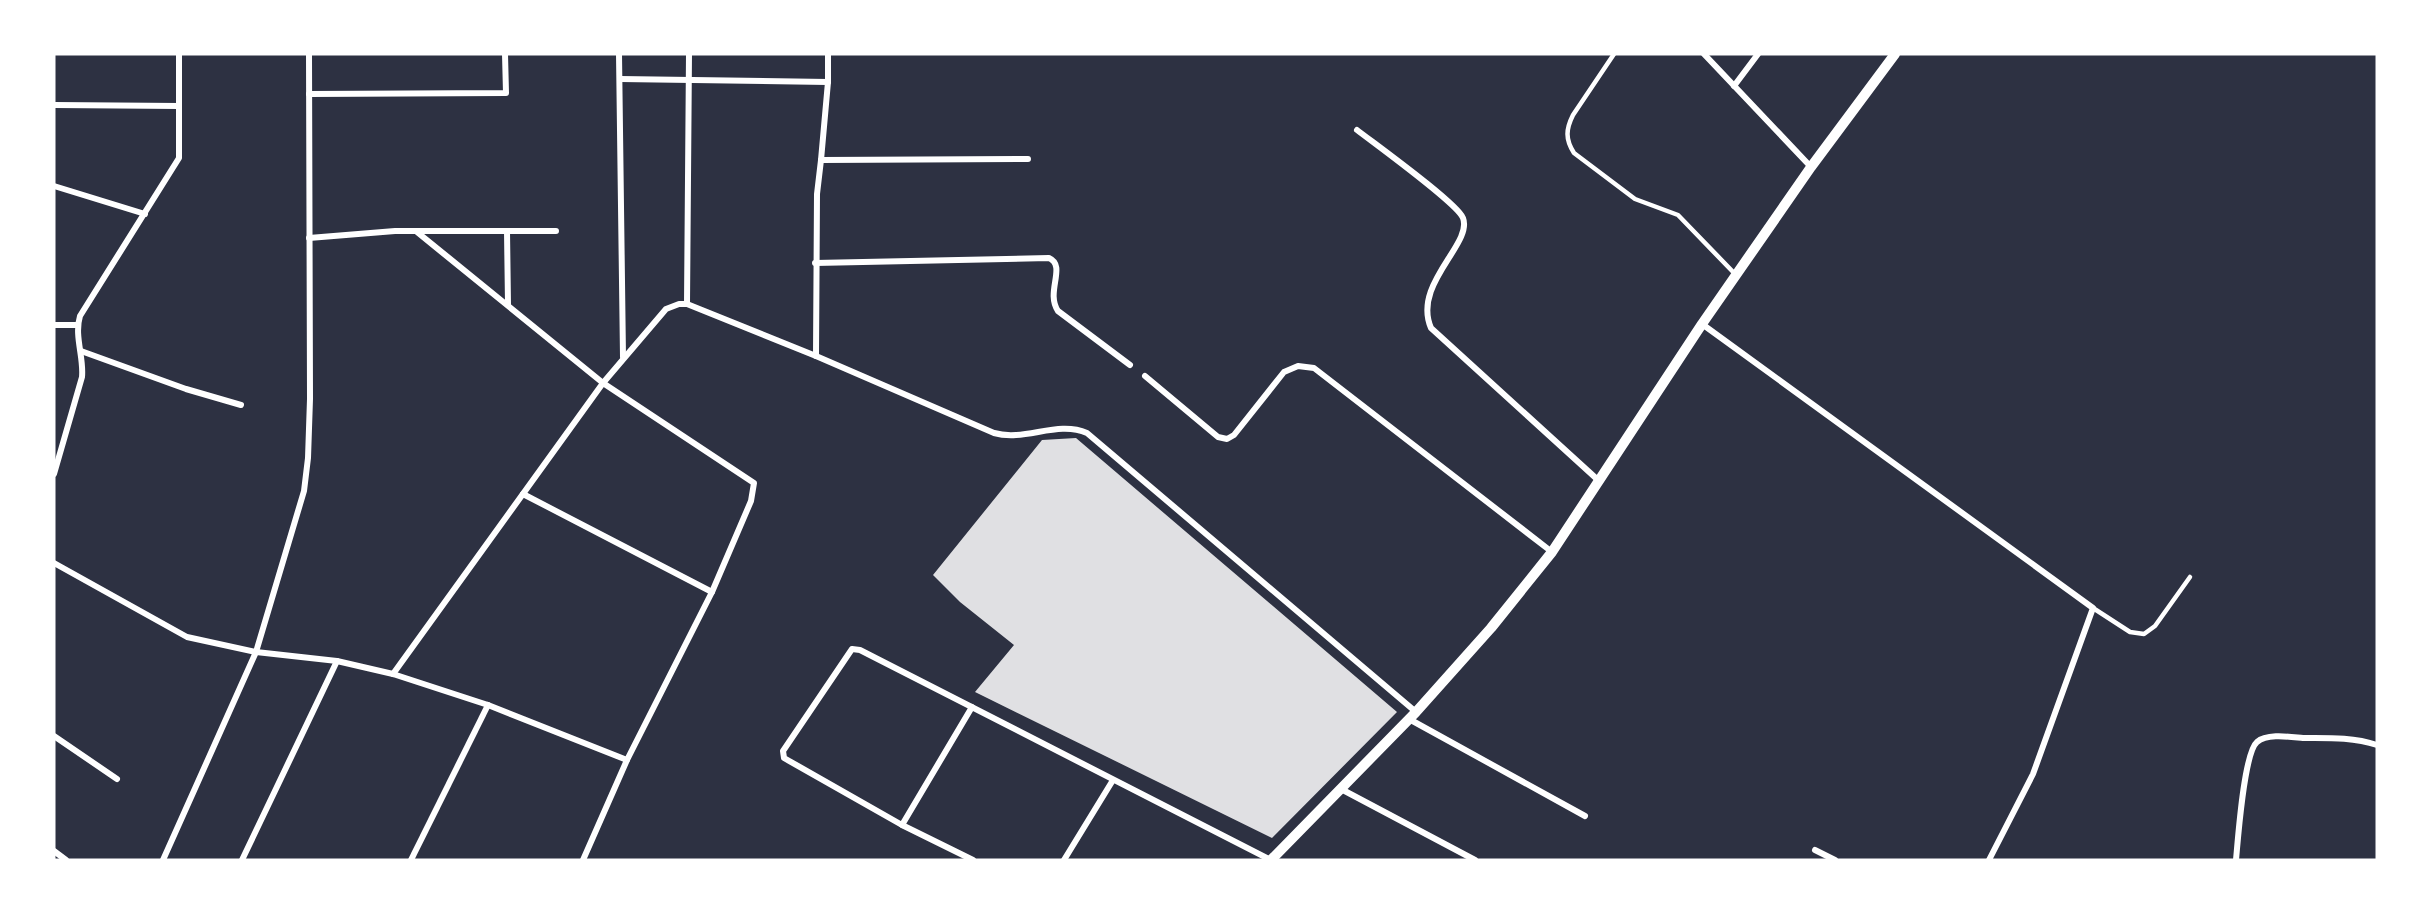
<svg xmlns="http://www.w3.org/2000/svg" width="2431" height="914" font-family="Montserrat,sans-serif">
<rect width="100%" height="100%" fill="#2d3142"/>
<path fill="#e0e0e3" d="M 1076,438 L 1397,712 L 1272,838 L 975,692 L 1014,645 L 960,602 L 933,575 L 1042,440 Z"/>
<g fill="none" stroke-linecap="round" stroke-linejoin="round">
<g stroke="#fff" stroke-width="4.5">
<path d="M 1614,54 L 1573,115 C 1566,129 1565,139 1574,153 L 1635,199 L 1678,215 L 1736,275"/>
<path d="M 2093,608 L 2130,632 L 2144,634 L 2155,626 L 2190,577"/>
</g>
<g stroke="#fff" stroke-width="6">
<path d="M 619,54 L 623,357"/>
<path d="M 1704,54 L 1811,167"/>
<path d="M 620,79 L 828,82 L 828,54"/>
<path d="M 1734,86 L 1758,54"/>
<path d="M 309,94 L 506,93 L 505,54"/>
<path d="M 54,105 L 179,106"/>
<path d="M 1357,130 C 1375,144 1457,203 1463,218 C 1473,244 1412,284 1431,328 L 1598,480"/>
<path d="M 821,160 L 828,82"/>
<path d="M 54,186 L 145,214"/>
<path d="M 507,231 L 508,304"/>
<path d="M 417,232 L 603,383 L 754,483 L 751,501 L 712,592"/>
<path d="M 309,238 L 395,231 L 556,231"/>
<path d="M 815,263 L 1049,258 C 1067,266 1045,292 1058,311 L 1130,365"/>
<path d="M 687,304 L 689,54"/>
<path d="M 1702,324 L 2093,608 L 2033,774 L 1989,860"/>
<path d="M 54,325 L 77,325"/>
<path d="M 81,351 L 186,389 L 241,405"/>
<path d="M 816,356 L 817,194 L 821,160 L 1028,159"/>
<path d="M 1145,376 L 1218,437 L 1227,439 L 1234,435 L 1284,372 L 1298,366 L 1314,368 L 1552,552"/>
<path d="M 54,474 L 82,377 C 84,357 74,336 80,316 L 179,158 L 179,54"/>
<path d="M 523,494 L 712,592 L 627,760"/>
<path d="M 54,563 L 187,637 L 256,652 L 337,661 L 393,674 L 488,705 L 627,760 L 583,860"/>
<path d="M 393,674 L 603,383 L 666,309 L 679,304 L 687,304 L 816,356 L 994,433 C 1025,442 1057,420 1087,433 L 1416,712"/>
<path d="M 1409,719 L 1585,816"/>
<path d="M 54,736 L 117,779"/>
<path d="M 1341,789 L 1475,860"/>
<path d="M 902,825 L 972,707"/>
<path d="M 1815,850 L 1835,860"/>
<path d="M 54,851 L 66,860"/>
<path d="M 163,860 L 256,652 L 304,491 L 308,458 L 310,399 L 309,54"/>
<path d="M 242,860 L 337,661"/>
<path d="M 411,860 L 488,705"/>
<path d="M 973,860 L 902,825 L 784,758 L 783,751 L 852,649 L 860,650 L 1271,860"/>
<path d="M 1064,860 L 1113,780"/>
<path d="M 2236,860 C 2238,839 2244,753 2257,742 C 2267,733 2291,737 2303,738 C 2328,738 2353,737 2377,745"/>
</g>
<path stroke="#fff" stroke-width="10" d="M 1271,860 L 1416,712 L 1491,628 L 1552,552 L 1702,324 L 1811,167 L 1895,54"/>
</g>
<rect width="2431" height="914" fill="none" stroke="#ffffff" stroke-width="111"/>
</svg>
